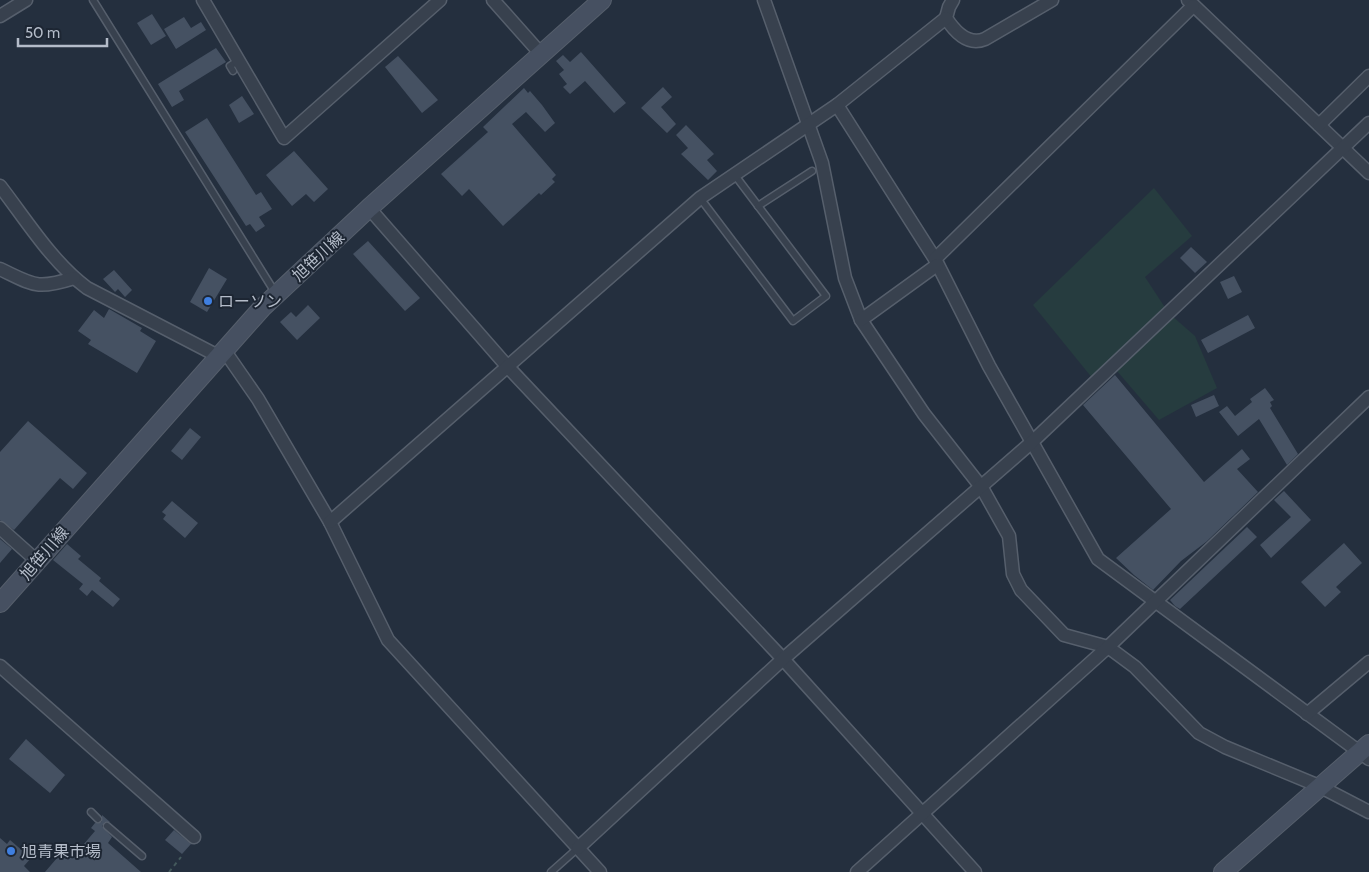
<svg xmlns="http://www.w3.org/2000/svg" width="1369" height="872" font-family="Cabin,'Noto Sans JP',sans-serif">
<rect width="100%" height="100%" fill="#242f3e"/>
<g fill="#263c3f">
<path d="M 1154,188 L 1192,236 L 1145,277 L 1166,309 L 1093,379 L 1033,305 Z"/>
<path d="M 1172,316 L 1195,336 L 1217,388 L 1159,420 L 1117,371 Z"/>
</g>
<g fill="#455162">
<path d="M 152,14 L 166,36 L 151,45 L 137,23 Z"/>
<path d="M 184,17 L 191,28 L 201,22 L 206,30 L 176,49 L 164,29 Z"/>
<path d="M 216,48 L 226,62 L 179,91 L 184,100 L 172,107 L 158,84 Z"/>
<path d="M 581,52 L 626,103 L 614,113 L 585,81 L 570,94 L 563,87 L 567,84 L 559,74 L 564,70 L 556,61 L 563,55 L 570,62 Z"/>
<path d="M 398,56 L 438,100 L 422,113 L 385,67 Z"/>
<path d="M 663,87 L 672,97 L 661,107 L 676,124 L 667,133 L 641,108 Z"/>
<path d="M 524,88 L 528,93 L 530,91 L 542,105 L 555,123 L 545,132 L 526,112 L 512,124 L 556,175 L 552,179 L 555,182 L 541,195 L 539,193 L 503,226 L 469,189 L 462,196 L 441,174 L 488,132 L 483,127 Z"/>
<path d="M 242,96 L 254,114 L 239,123 L 229,105 Z"/>
<path d="M 207,118 L 256,195 L 261,192 L 272,209 L 259,217 L 265,226 L 256,232 L 250,224 L 246,226 L 185,132 Z"/>
<path d="M 686,125 L 714,154 L 707,160 L 717,171 L 708,180 L 681,154 L 688,148 L 676,135 Z"/>
<path d="M 294,151 L 328,189 L 314,202 L 306,194 L 292,206 L 266,175 Z"/>
<path d="M 368,241 L 420,298 L 405,311 L 353,254 Z"/>
<path d="M 1191,247 L 1207,262 L 1195,273 L 1180,258 Z"/>
<path d="M 209,268 L 227,279 L 207,312 L 190,302 Z"/>
<path d="M 114,270 L 132,290 L 125,297 L 118,289 L 115,292 L 103,279 Z"/>
<path d="M 1234,276 L 1242,292 L 1228,299 L 1220,282 Z"/>
<path d="M 308,305 L 320,318 L 297,340 L 280,322 L 291,312 L 296,317 Z"/>
<path d="M 109,309 L 142,328 L 140,331 L 156,341 L 137,373 L 88,344 L 91,340 L 78,331 L 94,310 L 104,318 Z"/>
<path d="M 1248,315 L 1255,328 L 1208,353 L 1201,340 Z"/>
<path d="M 1115,375 L 1204,482 L 1242,449 L 1250,459 L 1237,469 L 1258,492 L 1206,542 L 1181,561 L 1153,590 L 1134,575 L 1116,558 L 1171,509 L 1083,405 Z"/>
<path d="M 1265,388 L 1274,400 L 1270,402 L 1272,406 L 1270,408 L 1298,454 L 1287,465 L 1259,419 L 1238,436 L 1219,412 L 1227,406 L 1235,416 L 1252,402 L 1250,399 Z"/>
<path d="M 1214,395 L 1219,406 L 1196,417 L 1191,405 Z"/>
<path d="M 28,421 L 87,473 L 73,489 L 60,478 L 14,530 L 0,520 L 0,452 Z"/>
<path d="M 190,428 L 201,437 L 182,460 L 171,451 Z"/>
<path d="M 1284,491 L 1311,520 L 1271,558 L 1260,545 L 1291,517 L 1274,500 Z"/>
<path d="M 172,501 L 198,523 L 185,538 L 163,519 L 166,515 L 162,512 Z"/>
<path d="M 1247,527 L 1257,537 L 1180,609 L 1175,606 L 1170,600 Z"/>
<path d="M 0,539 L 12,549 L 0,563 Z"/>
<path d="M 1344,543 L 1362,563 L 1336,587 L 1341,592 L 1325,607 L 1301,582 Z"/>
<path d="M 67,544 L 81,556 L 78,559 L 101,578 L 99,581 L 120,599 L 113,607 L 92,590 L 87,596 L 79,589 L 83,584 L 53,560 Z"/>
<path d="M 26,739 L 65,775 L 50,793 L 9,759 Z"/>
<path d="M 102,815 L 110,822 L 105,822 L 102,826 L 112,837 L 108,843 L 141,872 L 45,872 L 63,851 L 72,858 L 95,831 L 91,828 L 95,823 L 102,822 Z"/>
<path d="M 174,830 L 191,844 L 182,854 L 165,840 Z"/>
<path d="M 0,838 L 7,844 L 10,840 L 31,858 L 24,866 L 30,872 L 0,872 Z"/>
</g>
<g fill="none" stroke-linecap="round" stroke-linejoin="round">
<g stroke="#565f6c" stroke-width="9">
<g id="lane">
<path d="M 93,0 L 276,294"/>
<path d="M 233,71 L 230,66 L 239,60"/>
<path d="M 700,198 L 793,321 L 826,296 L 734,174"/>
<path d="M 758,206 L 812,171"/>
<path d="M 91,812 L 98,819"/>
<path d="M 107,826 L 142,856"/>
<path d="M 551,872 L 578,848"/>
</g>
</g>
<g stroke="#565f6c" stroke-width="15">
<g id="street">
<path d="M 203,0 L 284,138 L 440,0"/>
<path d="M 493,0 L 541,54"/>
<path d="M 764,0 L 822,163 L 845,278 L 861,320 L 924,414 L 982,488 L 1009,536 L 1013,574 L 1021,590 L 1064,635 L 1108,647 L 1135,667 L 1199,733 L 1225,747 L 1319,786 L 1369,812"/>
<path d="M 953,0 L 949,7 L 946,18 C 955,32 968,46 985,39 L 1052,0"/>
<path d="M 1188,0 L 1369,173"/>
<path d="M 0,16 L 26,0"/>
<path d="M 837,105 L 935,259 L 989,366 L 1098,559 L 1369,759"/>
<path d="M 1319,125 L 1369,76"/>
<path d="M 0,186 C 27,221 52,262 87,288 L 218,356"/>
<path d="M 369,208 L 507,366 L 783,659 L 975,872"/>
<path d="M 935,259 L 1193,6"/>
<path d="M 0,269 C 34,285 36,290 74,278"/>
<path d="M 861,320 L 937,265"/>
<path d="M 224,350 L 258,399 L 330,522 L 388,640 L 600,872"/>
<path d="M 330,522 L 700,198 L 837,105 L 946,18"/>
<path d="M 0,528 L 37,561"/>
<path d="M 0,666 L 194,837"/>
<path d="M 1307,714 L 1369,662"/>
<path d="M 578,848 L 783,659 L 1032,442 L 1369,123"/>
<path d="M 857,872 L 1108,647 L 1369,397"/>
</g>
</g>
<g stroke="#565f6c" stroke-width="20">
<g id="secondary">
<path d="M 0,603 L 262,308 L 369,208 L 602,0"/>
<path d="M 1223,872 L 1369,744"/>
</g>
</g>
<path stroke="#44595c" stroke-width="2" stroke-dasharray="4 4" stroke-linecap="butt" d="M 169,872 L 181,857"/>
<use href="#lane" stroke="#38414e" stroke-width="6"/>
<use href="#street" stroke="#38414e" stroke-width="12"/>
<use href="#secondary" stroke="#465061" stroke-width="18"/>
</g>
<g fill="#3f7fe0" stroke="#1d2633" stroke-width="2">
<circle cx="208" cy="301" r="5"/>
<circle cx="11" cy="851" r="5"/>
</g>
<g text-anchor="middle" stroke-width="4" stroke-linejoin="round" paint-order="stroke">
<g font-size="16" fill="#b4bcc9" stroke="#1d2633">
<text transform="translate(318 256) rotate(-43)" y="6">旭笹川線</text>
<text transform="translate(44 553) rotate(-49)" y="6">旭笹川線</text>
</g>
<g font-size="16" fill="#b4bcc9" stroke="#1d2633" text-anchor="start">
<text x="218" y="307">ローソン</text>
<text x="21" y="857">旭青果市場</text>
</g>
</g>
<path d="M18 38v8h89v-8" fill="none" stroke="#b4bcc9" stroke-width="2.5"/>
<text x="25" y="38" font-size="15" fill="#b4bcc9" stroke="#1d2633" stroke-width="4" paint-order="stroke">50 m</text>
</svg>
